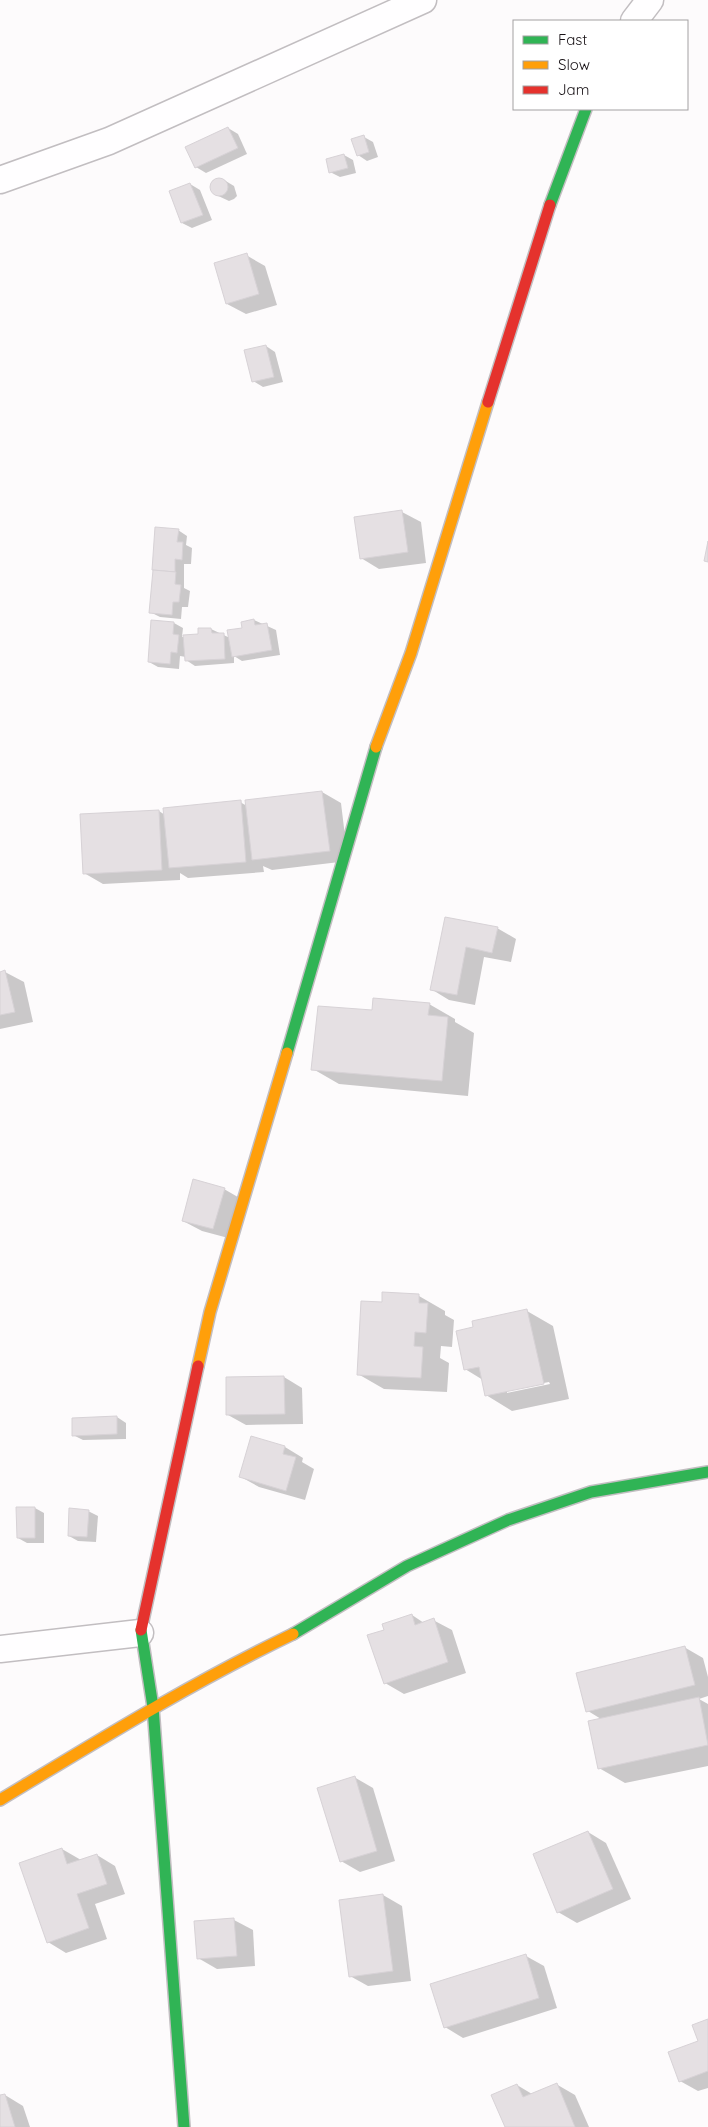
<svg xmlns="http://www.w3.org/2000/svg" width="708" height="2127" font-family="Quicksand,sans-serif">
<rect width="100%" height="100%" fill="#fdfbfc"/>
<g fill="#0003" fill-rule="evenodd">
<path d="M 228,128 L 238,134 L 247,154 L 206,173 L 196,167 L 187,148 Z"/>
<path d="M 364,137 L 373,142 L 378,157 L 367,161 L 358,155 Z"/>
<path d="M 344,155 L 353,160 L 356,173 L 340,177 L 330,172 Z"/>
<path d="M 213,180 L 224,180 L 234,186 L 237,196 L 234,199 L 229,201 L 214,194 L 211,185 Z"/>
<path d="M 190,184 L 200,190 L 212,220 L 192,228 L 182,223 L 170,192 Z"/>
<path d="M 246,255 L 265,266 L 277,305 L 246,314 L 227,304 Z"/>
<path d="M 266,346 L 275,352 L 283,382 L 263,387 L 253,381 Z"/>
<path d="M 402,512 L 421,522 L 426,563 L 379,569 L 361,558 Z"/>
<path d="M 178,530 L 187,536 L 186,545 L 192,548 L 191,564 L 184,564 L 184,588 L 190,591 L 188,607 L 182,607 L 181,619 L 160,617 L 150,612 Z"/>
<path d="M 254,620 L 276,630 L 280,655 L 242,661 L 234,656 L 234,663 L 195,666 L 186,660 L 186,657 L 180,656 L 179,669 L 158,667 L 149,662 L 174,623 L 183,628 L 182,637 L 199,636 L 211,629 L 230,638 Z"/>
<path d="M 322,792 L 341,803 L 348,861 L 272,870 L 263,866 L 264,872 L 188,878 L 180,873 L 180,880 L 103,884 L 84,873 L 159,811 L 165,815 L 240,802 L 247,806 Z"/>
<path d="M 446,918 L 497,928 L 516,939 L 511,962 L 484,957 L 475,1005 L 449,1000 L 431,989 Z"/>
<path d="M 5,972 L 24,982 L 33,1022 L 0,1029 L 0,973 Z"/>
<path d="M 429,1004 L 455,1019 L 455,1022 L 474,1033 L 468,1096 L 339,1084 L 313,1069 L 373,1012 Z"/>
<path d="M 224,1189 L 243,1200 L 232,1239 L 202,1231 L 183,1221 Z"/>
<path d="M 419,1296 L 445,1311 L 445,1315 L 454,1320 L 452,1347 L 441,1346 L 440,1358 L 449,1363 L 447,1392 L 384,1389 L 358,1374 L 384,1303 Z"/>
<path d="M 527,1311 L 553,1326 L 569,1399 L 512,1411 L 486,1395 L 483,1380 L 465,1369 L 475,1328 ZM 549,1382 L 550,1384 L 507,1393 L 507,1390 Z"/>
<path d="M 284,1377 L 302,1388 L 303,1424 L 246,1425 L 228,1415 Z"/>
<path d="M 117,1417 L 126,1423 L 126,1439 L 83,1440 L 73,1435 Z"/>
<path d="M 285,1447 L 303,1458 L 302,1462 L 314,1469 L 305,1500 L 259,1487 L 241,1477 Z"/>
<path d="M 35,1508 L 44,1513 L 44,1543 L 27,1543 L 18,1538 Z"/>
<path d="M 88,1511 L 98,1516 L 96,1542 L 78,1541 L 69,1536 Z"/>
<path d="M 412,1615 L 424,1623 L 433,1620 L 452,1630 L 466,1673 L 404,1694 L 385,1683 L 386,1631 Z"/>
<path d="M 684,1647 L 703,1658 L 708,1677 L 708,1696 L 699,1699 L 708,1704 L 708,1766 L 625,1783 L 599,1768 L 601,1719 L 588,1711 Z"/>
<path d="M 354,1777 L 373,1788 L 395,1861 L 360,1872 L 341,1861 Z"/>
<path d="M 588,1832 L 606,1843 L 631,1899 L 577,1923 L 558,1912 Z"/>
<path d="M 62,1849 L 81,1860 L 97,1855 L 115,1866 L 125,1894 L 95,1904 L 107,1939 L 66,1953 L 48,1942 Z"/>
<path d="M 383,1895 L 402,1906 L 411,1981 L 368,1986 L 350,1976 Z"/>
<path d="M 234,1920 L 253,1930 L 255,1966 L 217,1969 L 198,1958 Z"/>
<path d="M 526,1956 L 544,1966 L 557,2008 L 463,2038 L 445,2027 Z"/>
<path d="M 708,2020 L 708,2088 L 698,2091 L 680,2081 Z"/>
<path d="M 556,2084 L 575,2095 L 589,2127 L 506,2127 L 517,2085 L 532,2094 Z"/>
<path d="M 5,2095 L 23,2106 L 30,2127 L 0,2127 L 0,2096 Z"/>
</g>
<g fill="#e5e0e3" stroke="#d7d2d6">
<path d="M 228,127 L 238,148 L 195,168 L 185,147 Z"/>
<path d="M 364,135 L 369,152 L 357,156 L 351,139 Z"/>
<path d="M 344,154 L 348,168 L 329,173 L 326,159 Z"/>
<circle cx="219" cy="187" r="9"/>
<path d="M 190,183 L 203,215 L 181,223 L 169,191 Z"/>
<path d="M 247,253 L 259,294 L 226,304 L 214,263 Z"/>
<path d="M 266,345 L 274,377 L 252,382 L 244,350 Z"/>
<path d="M 402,510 L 408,552 L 360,559 L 354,517 Z"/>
<path d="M 155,527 L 179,529 L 177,542 L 183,542 L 182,560 L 175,559 L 175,572 L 152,570 Z"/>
<path d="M 708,541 L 708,562 L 704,561 Z"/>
<path d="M 153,570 L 176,572 L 175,584 L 181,585 L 179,602 L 173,602 L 172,615 L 149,613 Z"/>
<path d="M 254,619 L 255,625 L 267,623 L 272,650 L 232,657 L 227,630 L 242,628 L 241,622 Z"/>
<path d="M 151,620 L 174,622 L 173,634 L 179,635 L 177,653 L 171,652 L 170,664 L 148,662 Z"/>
<path d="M 198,628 L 211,628 L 212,633 L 224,633 L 225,659 L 185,661 L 183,635 L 198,634 Z"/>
<path d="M 322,791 L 330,851 L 252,860 L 245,800 Z"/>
<path d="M 241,800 L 246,862 L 169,868 L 163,808 Z"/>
<path d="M 159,810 L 162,870 L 83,874 L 80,814 Z"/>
<path d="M 445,917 L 498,927 L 492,953 L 466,947 L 457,995 L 430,990 Z"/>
<path d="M 5,970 L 15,1012 L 0,1015 L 0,972 Z"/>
<path d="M 373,998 L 430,1003 L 428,1015 L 448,1017 L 442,1081 L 311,1070 L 318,1006 L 372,1010 Z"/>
<path d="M 193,1179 L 225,1188 L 213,1229 L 182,1221 Z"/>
<path d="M 382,1292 L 419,1294 L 419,1303 L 428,1303 L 426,1333 L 415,1332 L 414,1346 L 423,1347 L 421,1378 L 357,1375 L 361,1301 L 382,1302 Z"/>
<path d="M 527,1309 L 544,1384 L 485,1396 L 479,1367 L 464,1370 L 456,1331 L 473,1327 L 472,1321 Z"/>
<path d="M 284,1376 L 285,1414 L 226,1415 L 226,1377 Z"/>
<path d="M 117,1416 L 117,1434 L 72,1436 L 72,1418 Z"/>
<path d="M 251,1436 L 285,1446 L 283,1454 L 296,1457 L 286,1491 L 239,1477 Z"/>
<path d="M 16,1507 L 35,1507 L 35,1538 L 17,1538 Z"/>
<path d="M 69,1508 L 89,1510 L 87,1537 L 68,1536 Z"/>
<path d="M 412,1614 L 415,1625 L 434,1618 L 448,1662 L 384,1684 L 367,1635 L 384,1630 L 382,1624 Z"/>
<path d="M 685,1646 L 695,1685 L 586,1712 L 576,1673 Z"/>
<path d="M 699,1697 L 708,1745 L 598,1769 L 588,1721 Z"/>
<path d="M 355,1776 L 377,1851 L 340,1862 L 317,1788 Z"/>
<path d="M 588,1831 L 613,1889 L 557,1913 L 533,1854 Z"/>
<path d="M 62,1848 L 67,1864 L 97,1854 L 107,1884 L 77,1894 L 89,1928 L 47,1943 L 19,1863 Z"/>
<path d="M 383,1894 L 393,1971 L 349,1977 L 339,1900 Z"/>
<path d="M 234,1918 L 237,1956 L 197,1959 L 194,1921 Z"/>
<path d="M 526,1954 L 539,1998 L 444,2028 L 430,1984 Z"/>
<path d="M 708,2019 L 708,2071 L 679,2082 L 668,2052 L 698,2041 L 692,2025 Z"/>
<path d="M 557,2083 L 575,2127 L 505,2127 L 491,2095 L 517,2084 L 523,2097 Z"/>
<path d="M 5,2094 L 15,2127 L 0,2127 L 0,2095 Z"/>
</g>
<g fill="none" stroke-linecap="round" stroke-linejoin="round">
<g stroke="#c2bec1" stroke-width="29">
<g id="street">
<path d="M 634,21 L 650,0"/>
<path d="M 0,180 L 109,141 L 423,0"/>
<path d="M 0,1649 L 140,1633"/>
</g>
</g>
<g stroke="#c2bec1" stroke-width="14">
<g id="fast">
<path d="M 550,205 L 586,109"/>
<path d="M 287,1053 L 376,747"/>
<path d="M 141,1630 L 153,1707 L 184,2127"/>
<path d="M 293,1634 L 407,1566 L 508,1520 L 591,1492 L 708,1472"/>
</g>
</g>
<g stroke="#c2bec1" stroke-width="14">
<g id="slow">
<path d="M 376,747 L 411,653 L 488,402"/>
<path d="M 198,1366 L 210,1312 L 287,1053"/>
<path d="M 0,1800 C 96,1742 191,1683 293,1634"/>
</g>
</g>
<g stroke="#c2bec1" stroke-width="14">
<g id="jam">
<path d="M 488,402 L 550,205"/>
<path d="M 141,1630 L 198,1366"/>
</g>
</g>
<use href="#street" stroke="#fffeff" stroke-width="26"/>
<use href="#fast" stroke="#30b455" stroke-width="11"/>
<use href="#slow" stroke="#ff9f0a" stroke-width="11"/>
<use href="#jam" stroke="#e5322d" stroke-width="11"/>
</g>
<rect x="513" y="20" width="175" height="90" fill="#ffffff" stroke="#a3a1a2"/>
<rect x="523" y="36" width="25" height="8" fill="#30b455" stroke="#a3a1a2"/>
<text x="558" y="45" font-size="15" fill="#191317">Fast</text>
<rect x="523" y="61" width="25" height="8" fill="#ff9f0a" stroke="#a3a1a2"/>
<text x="558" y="70" font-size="15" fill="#191317">Slow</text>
<rect x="523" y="86" width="25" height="8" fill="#e5322d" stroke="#a3a1a2"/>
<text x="558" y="95" font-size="15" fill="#191317">Jam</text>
</svg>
